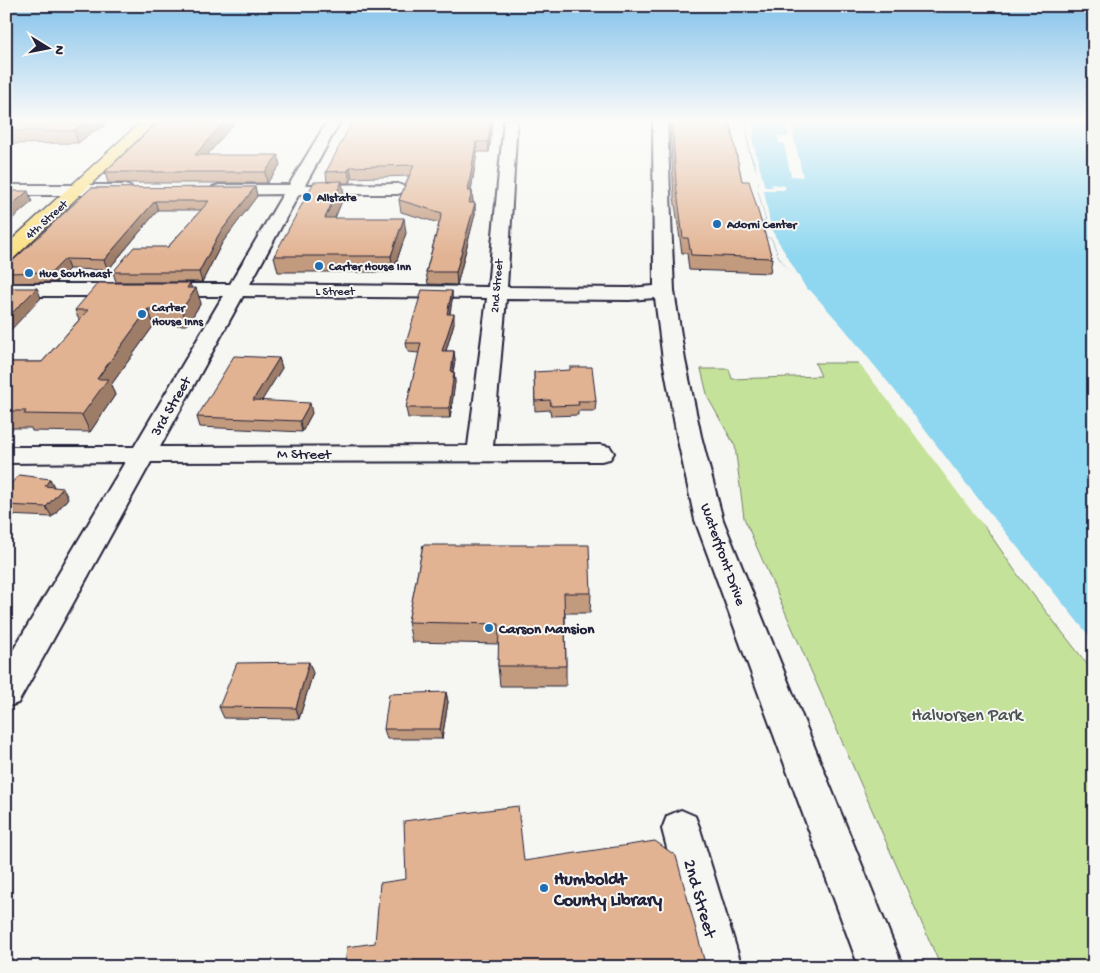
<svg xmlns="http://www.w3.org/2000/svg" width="1100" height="973" font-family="'Gochi Hand',sans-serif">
<rect width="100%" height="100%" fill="#f6f6f2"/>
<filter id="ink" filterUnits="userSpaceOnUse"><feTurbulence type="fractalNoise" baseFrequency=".02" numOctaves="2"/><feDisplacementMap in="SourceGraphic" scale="10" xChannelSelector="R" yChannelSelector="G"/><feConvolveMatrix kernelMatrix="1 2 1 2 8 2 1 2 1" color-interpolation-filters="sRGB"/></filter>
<g filter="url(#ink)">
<path fill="#c5e29a" stroke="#74826a" d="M 815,363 L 862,363 L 970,505 L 1020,578 L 1094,673 L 1094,967 L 941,967 L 744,518 L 735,446 L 708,398 L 701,369 L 729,369 L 732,379 L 821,376 Z"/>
<path fill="#8fd7f0" stroke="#638fa8" d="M 739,120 L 1094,120 L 1094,659 L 779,257 L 772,239 L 766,236 L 762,223 L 766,220 L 758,190 C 763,176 752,163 749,150 C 748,142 748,134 747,126 Z"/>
<g fill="#f6f6f2">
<path d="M 739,120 L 749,120 L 754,127 L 753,143 L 765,187 L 773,187 L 771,184 L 786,186 L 784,190 L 764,190 L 771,229 L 807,290 L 810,290 L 843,327 L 900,397 L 960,476 L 1094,642 L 1094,662 L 1003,546 L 976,517 L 903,419 L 800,290 L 803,290 L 779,257 L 772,239 L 766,236 L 762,223 L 766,220 L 758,190 L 755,190 L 759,185 L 755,163 L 750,153 L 747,126 Z"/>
<path d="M 786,123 L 791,124 L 803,177 L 791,176 L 784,144 L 779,143 L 778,136 L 789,137 Z"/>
</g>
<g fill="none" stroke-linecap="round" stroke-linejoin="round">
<g stroke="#22223b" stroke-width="4">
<g id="minor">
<path d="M 328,120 L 341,120 L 305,185 L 398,184 L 403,186 L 406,189 L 403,192 L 398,194 L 299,194 L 250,284 L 488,287 L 504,120 L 517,120 L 507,287 L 629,288 L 654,286 L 653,120 L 667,120 L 674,291 L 685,360 L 701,436 L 723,520 L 903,967 L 859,967 L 695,520 L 677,436 L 663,360 L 655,298 L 629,300 L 506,299 L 493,446 L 601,445 L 610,447 L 614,453 L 610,459 L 601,461 L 151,462 L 18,703 L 6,707 L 6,662 L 125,462 L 6,463 L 6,447 L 134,447 L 223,296 L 6,296 L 6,284 L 230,284 L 283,194 L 219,195 L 213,193 L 211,190 L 213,187 L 219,185 L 289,185 ZM 243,296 L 487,298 L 468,446 L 160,447 Z"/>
<path d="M 6,185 L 125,185 L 131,187 L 133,190 L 131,193 L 125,195 L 6,195 Z"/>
<path d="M 681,810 L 695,816 L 700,829 L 742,967 L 698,967 L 662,829 L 667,816 Z"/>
</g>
</g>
<g stroke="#22223b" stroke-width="3">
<path id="highway" d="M 143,120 L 158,120 L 13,259 L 6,261 L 6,245 Z"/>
</g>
<use href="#minor" fill="#f6f6f2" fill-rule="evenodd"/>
<use href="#highway" fill="#fbe080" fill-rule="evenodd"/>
</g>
<g fill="#c29a7e" stroke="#22223b">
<path d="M 6,120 L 104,122 L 105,126 L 92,132 L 78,143 L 6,144 Z"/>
<path d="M 237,120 L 207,155 L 280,165 L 267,183 L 108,183 L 105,172 Z"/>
<path d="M 671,120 L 729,120 L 742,181 L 772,258 L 770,273 L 689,270 L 687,253 L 682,253 L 674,197 L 670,125 Z"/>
<path d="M 492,124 L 489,152 L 477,152 L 471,191 L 472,191 L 473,203 L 475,203 L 475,214 L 457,285 L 428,284 L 426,272 L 439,223 L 401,212 L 399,200 L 409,176 L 352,178 L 350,183 L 342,183 L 344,196 L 335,218 L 406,233 L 393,272 L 278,272 L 274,256 L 327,182 L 326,172 Z"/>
<path d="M 255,187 L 257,196 L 222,243 L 202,282 L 116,282 L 113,272 L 168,247 L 201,210 L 158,210 L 108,270 L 69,269 L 56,282 L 6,283 L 6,267 L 91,188 Z"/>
<path d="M 190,283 L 191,288 L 201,303 L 187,325 L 154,325 L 111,385 L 115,395 L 90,432 L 32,431 L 31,428 L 6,428 L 6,362 L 42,362 L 79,320 L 75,310 Z"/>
<path d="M 452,291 L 452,300 L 450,314 L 454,323 L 446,351 L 454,351 L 455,360 L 453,372 L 454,372 L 455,382 L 450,418 L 408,418 L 406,408 L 419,353 L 408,352 L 406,343 Z"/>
<path d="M 279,358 L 282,368 L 262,400 L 312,413 L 302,432 L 200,427 L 197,417 Z"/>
<path d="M 534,372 L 596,401 L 595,411 L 578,411 L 578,415 L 551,416 L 550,410 L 535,411 Z"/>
<path d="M 50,479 L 54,487 L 68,498 L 52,517 L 6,515 L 6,489 Z"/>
<path d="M 423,545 L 591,593 L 590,613 L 565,613 L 566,666 L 566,686 L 500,686 L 498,666 L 499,644 L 412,642 L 408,622 Z"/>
<path d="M 313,673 L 299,719 L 224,718 L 219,707 Z"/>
<path d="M 446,692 L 448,702 L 442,739 L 387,739 L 384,729 Z"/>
</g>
<g fill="#9e7d67" stroke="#22223b">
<path d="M 87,120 L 107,120 L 104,122 L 105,126 L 92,132 L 78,143 L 74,131 Z"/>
<path d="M 226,120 L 237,120 L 198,166 L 195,155 Z"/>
<path d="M 491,120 L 493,120 L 489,152 L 488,142 Z"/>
<path d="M 476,142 L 477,152 L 469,202 L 472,191 L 473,203 L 470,214 L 468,191 Z"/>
<path d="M 278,155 L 280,165 L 267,183 L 265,172 Z"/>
<path d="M 350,167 L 352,178 L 350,183 L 348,171 Z"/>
<path d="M 342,181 L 344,196 L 328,234 L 325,218 Z"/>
<path d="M 255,187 L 257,196 L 222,243 L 202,282 L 199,272 L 219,234 Z"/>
<path d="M 28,191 L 32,202 L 6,224 L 6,210 Z"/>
<path d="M 155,201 L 158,210 L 108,270 L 104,260 Z"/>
<path d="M 475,203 L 475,214 L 457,285 L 456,272 Z"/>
<path d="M 404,218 L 406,233 L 393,272 L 391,256 Z"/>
<path d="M 65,259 L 69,269 L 56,282 L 52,272 Z"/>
<path d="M 190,283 L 193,293 L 196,288 L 201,303 L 187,325 L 182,309 L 187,288 Z"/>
<path d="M 37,288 L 41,298 L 6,335 L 6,319 Z"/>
<path d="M 452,291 L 452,300 L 448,323 L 447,314 Z"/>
<path d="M 148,309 L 154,325 L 111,385 L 115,395 L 90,432 L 82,415 L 97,379 Z"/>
<path d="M 454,314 L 454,323 L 443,360 L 442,351 Z"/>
<path d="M 454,351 L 455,360 L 451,382 L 451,372 Z"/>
<path d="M 279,358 L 282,368 L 256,410 L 253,400 Z"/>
<path d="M 454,372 L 455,382 L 450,418 L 449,408 Z"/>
<path d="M 310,403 L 312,413 L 302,432 L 300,421 Z"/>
<path d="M 50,479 L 55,489 L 45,486 Z"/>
<path d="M 63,488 L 68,498 L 52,517 L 46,507 Z"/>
<path d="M 309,662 L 313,673 L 299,719 L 296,708 Z"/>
<path d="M 446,692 L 448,702 L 442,739 L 440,729 Z"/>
</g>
<g fill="#e2b393" stroke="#22223b">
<path d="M 6,120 L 87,120 L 74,131 L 6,131 Z"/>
<path d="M 160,120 L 226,120 L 195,155 L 278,155 L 265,172 L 105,172 Z"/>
<path d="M 353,120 L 491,120 L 488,142 L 476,142 L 468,191 L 472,191 L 469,203 L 475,203 L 456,272 L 426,272 L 442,213 L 399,200 L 414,165 L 350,167 L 348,171 L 326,172 Z"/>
<path d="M 672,120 L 729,120 L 742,181 L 749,181 L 772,258 L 691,255 L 688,238 L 683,238 L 676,183 Z"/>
<path d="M 342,181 L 325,218 L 404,218 L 391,256 L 274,256 L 314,182 Z"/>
<path d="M 255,187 L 219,234 L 199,272 L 113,272 L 134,247 L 168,247 L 209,201 L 155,201 L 104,260 L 65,259 L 52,272 L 6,273 L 6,267 L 91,188 Z"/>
<path d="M 6,191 L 28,191 L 6,210 Z"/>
<path d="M 98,283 L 190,283 L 187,288 L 196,288 L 182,309 L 148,309 L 97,379 L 108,379 L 82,415 L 24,414 L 26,411 L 6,411 L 6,362 L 42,362 L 88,310 L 75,310 Z"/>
<path d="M 6,288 L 37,288 L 6,319 Z"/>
<path d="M 422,290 L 452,291 L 447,314 L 454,314 L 442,351 L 454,351 L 451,372 L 454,372 L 449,408 L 406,408 L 421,343 L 406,343 Z"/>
<path d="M 234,356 L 279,358 L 253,400 L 310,403 L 300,421 L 197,417 Z"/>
<path d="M 570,367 L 592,367 L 596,401 L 578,401 L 579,405 L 551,406 L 550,400 L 535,401 L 534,372 L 570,370 Z"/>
<path d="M 19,475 L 50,479 L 45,486 L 63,488 L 46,507 L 6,505 L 6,489 Z"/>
<path d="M 423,545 L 589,545 L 591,593 L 564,593 L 566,666 L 498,666 L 499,624 L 408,622 Z"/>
<path d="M 309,662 L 296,708 L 219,707 L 237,663 Z"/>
<path d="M 446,692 L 440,729 L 384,729 L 389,694 Z"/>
<path d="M 518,806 L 524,861 L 655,841 L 676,856 L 706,967 L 345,967 L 347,947 L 375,943 L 380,883 L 406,879 L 404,821 Z"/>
</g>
</g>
<linearGradient id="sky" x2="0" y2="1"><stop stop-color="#84c2eb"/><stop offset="0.47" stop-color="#fbfbf9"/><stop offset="1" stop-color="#fbfbf9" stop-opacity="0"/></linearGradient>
<rect width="1100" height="256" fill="url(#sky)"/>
<g fill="#1f6fb2" stroke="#f6f6f2" stroke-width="2">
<circle cx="307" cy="197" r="5"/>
<circle cx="717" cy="224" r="5"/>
<circle cx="319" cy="266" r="5"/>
<circle cx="29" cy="273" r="5"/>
<circle cx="142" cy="314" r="5"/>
<circle cx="489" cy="628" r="5"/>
<circle cx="544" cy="888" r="5"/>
</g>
<g text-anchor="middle" stroke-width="4" stroke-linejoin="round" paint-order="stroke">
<g font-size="12" font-weight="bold" fill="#22223b" stroke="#f6f6f2" text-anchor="start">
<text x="317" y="201">Allstate</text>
<text x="727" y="228">Adorni Center</text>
<text x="329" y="270">Carter House Inn</text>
<text x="39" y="277">Hue Southeast</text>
<text x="152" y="311">Carter<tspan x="152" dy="14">House Inns</tspan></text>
</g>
<g font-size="12" fill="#22223b" stroke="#f6f6f2">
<text transform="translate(46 219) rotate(-42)" y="4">4th Street</text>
<text transform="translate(496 286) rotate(-85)" y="4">2nd Street</text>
<text x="335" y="295">L Street</text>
</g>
<g font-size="15" fill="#22223b" stroke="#f6f6f2">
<text transform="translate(170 406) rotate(-60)" y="5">3rd Street</text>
<text x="304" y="458">M Street</text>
<text transform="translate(724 554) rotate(70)" y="5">Waterfront Drive</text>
</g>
<g font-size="15" font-weight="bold" fill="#22223b" stroke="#f6f6f2" text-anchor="start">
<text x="499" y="633">Carson Mansion</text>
</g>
<g font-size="18" fill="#4b5253" stroke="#f6f6f2">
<text x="967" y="720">Halvorsen Park</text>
</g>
<g font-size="18" font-weight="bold" fill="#22223b" stroke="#f6f6f2" text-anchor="start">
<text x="554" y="884">Humboldt<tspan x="554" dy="21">County Library</tspan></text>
</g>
<g font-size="18" fill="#22223b" stroke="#f6f6f2">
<text transform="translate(701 898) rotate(74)" y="6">2nd Street</text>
</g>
</g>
<rect width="1100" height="973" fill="none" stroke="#f6f6f2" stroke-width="25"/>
<rect x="12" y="12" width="1075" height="948" fill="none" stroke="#22223b" stroke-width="2" filter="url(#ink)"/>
<g transform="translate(48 48) rotate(100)" stroke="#f6f6f2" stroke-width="4" paint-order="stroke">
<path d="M0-4L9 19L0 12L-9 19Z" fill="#22223b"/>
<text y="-8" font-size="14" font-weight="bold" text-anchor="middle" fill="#22223b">N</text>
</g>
</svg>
